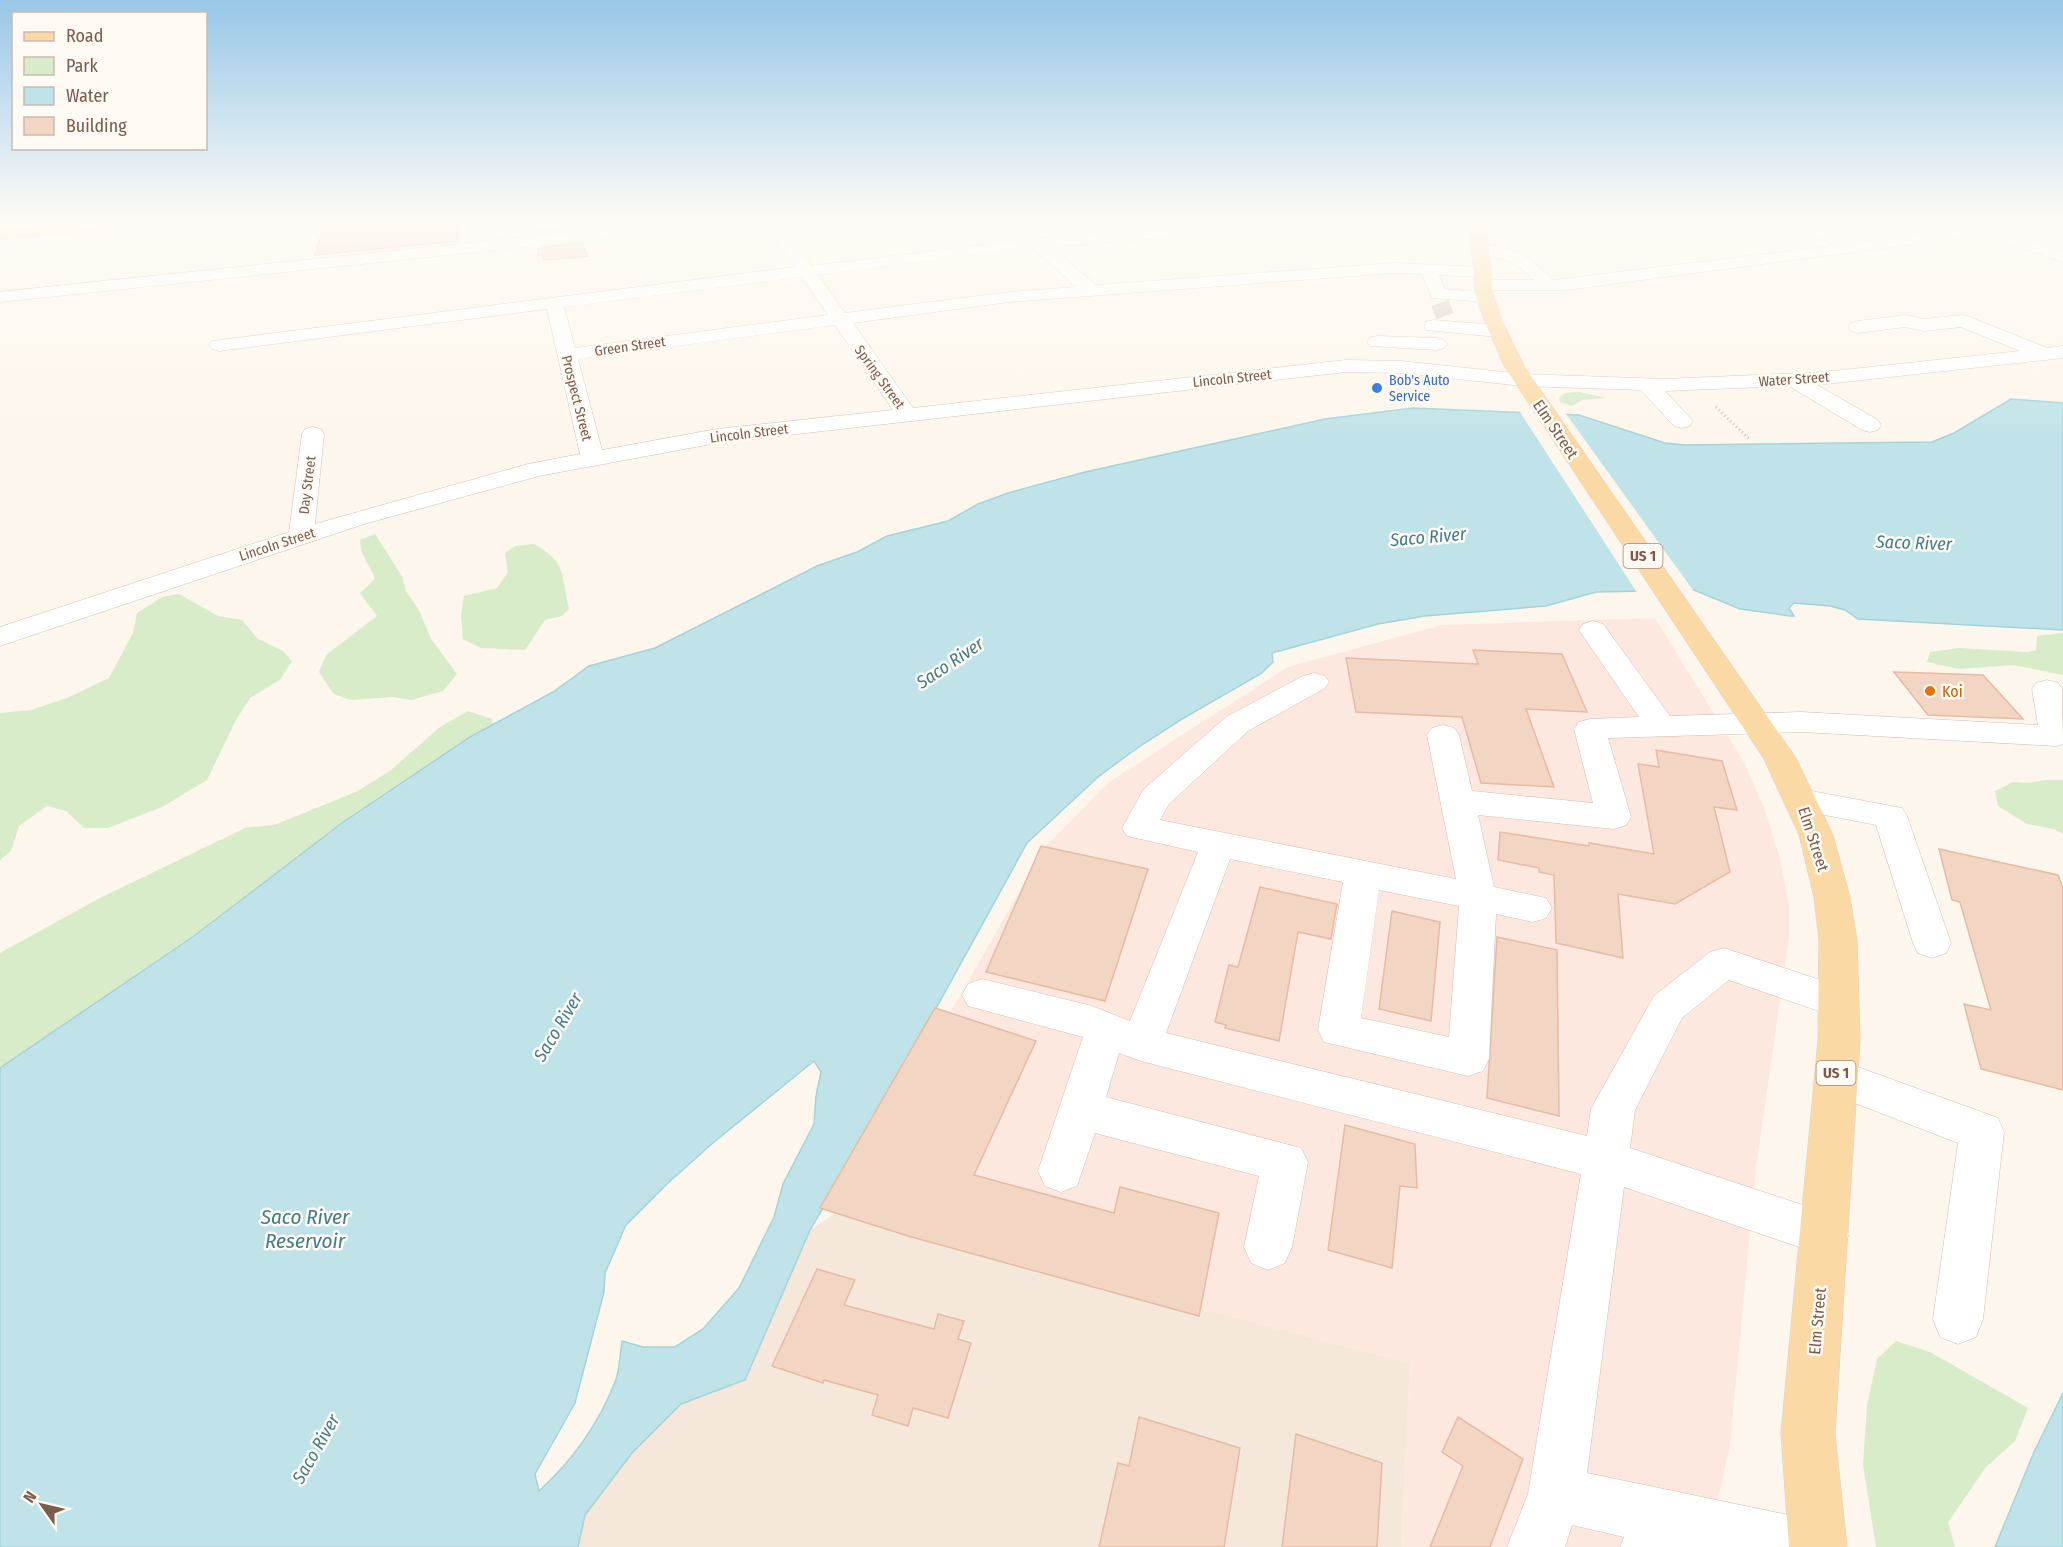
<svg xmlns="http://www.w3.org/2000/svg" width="2063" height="1547" font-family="'Fira Sans Condensed',sans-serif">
<rect width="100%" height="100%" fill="#fdf6ec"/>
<path fill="#f5e8da" d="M 834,1214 L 1410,1363 L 1401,1547 L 578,1547 L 585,1515 L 632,1452 L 681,1404 L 745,1380 L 810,1230 Z"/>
<path fill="#fde8e0" d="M 1655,618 L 1745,764 L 1765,810 L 1780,859 L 1789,905 L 1789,938 L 1756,1168 L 1730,1445 L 1708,1547 L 1401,1547 L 1410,1363 L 834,1214 L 1046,846 L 1109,782 L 1288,667 L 1442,625 Z"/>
<g fill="#d8ecc9">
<path d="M 1579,392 L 1607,398 L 1582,400 L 1572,406 L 1560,402 L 1559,398 L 1565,393 Z"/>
<path d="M 375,534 L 402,576 L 406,591 L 419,610 L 431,639 L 457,674 L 443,691 L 411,700 L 393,697 L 350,700 L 334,694 L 319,672 L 326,655 L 377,616 L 360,593 L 375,579 C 370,564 360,556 360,540 Z"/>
<path d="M 534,544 C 567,562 561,575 569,609 L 562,616 L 545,620 L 525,650 L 481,648 L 463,639 L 461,615 L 464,596 L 497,588 L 508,572 L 505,553 L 516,546 Z"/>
<path d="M 179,594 L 218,616 L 242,620 L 258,639 L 283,651 L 292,661 L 280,680 L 250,698 L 236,720 L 207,780 L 162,807 L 108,828 L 84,828 L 66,811 L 47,806 L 19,826 L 11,851 L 0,860 L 0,713 L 31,710 L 67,698 L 109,678 L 133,633 L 137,613 L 162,597 Z"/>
<path d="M 2063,633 L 2063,675 L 2014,665 L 1959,669 L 1927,662 L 1930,652 L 1959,648 L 2027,652 L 2036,650 L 2037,636 Z"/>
<path d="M 468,711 L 492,719 L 496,743 L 0,1107 L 0,953 L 98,899 L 245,828 L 274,825 L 356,792 L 391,770 L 440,727 Z"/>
<path d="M 2045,780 L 2063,780 L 2063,834 L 2054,829 L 2027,824 L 1998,806 L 1995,791 L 2013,782 L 2030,783 Z"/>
<path d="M 1896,1341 L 1930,1352 L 2028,1408 L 2015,1441 L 1986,1467 L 1948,1522 L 1955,1547 L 1876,1547 L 1863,1465 L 1867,1406 L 1877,1359 Z"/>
</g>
<g fill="#bfe3e8" stroke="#a5d3da" stroke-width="1.5" fill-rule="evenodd">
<path d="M 2011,399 L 2063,403 L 2063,630 L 1858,619 L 1845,610 L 1830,606 L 1794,603 L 1789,608 L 1794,616 L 1790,616 L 1740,609 L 1694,590 L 1596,592 L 1546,606 L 1425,616 L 1378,624 L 1272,653 L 1273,662 L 1262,673 L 1182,719 L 1140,746 L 1098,777 L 1027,843 L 867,1134 L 810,1230 L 745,1380 L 681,1404 L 632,1453 L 585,1515 L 578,1547 L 0,1547 L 0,1068 L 194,936 L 342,823 L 470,737 L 553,692 L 589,666 L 655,648 L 817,566 L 857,552 L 887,536 L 948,521 L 978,504 L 1008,493 L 1085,472 L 1325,419 L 1413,408 L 1579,415 L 1665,443 L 1685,445 L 1932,442 L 1954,433 ZM 814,1061 L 821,1072 L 816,1096 L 814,1124 L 783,1184 L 774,1217 L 739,1288 L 703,1329 L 675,1347 L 643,1347 L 622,1341 C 620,1354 620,1370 615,1382 C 598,1425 573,1460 539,1491 L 535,1474 L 575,1403 L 604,1292 L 605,1273 L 626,1225 L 668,1183 L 714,1142 Z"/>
<path d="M 2063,1393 L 2063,1547 L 1995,1547 L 2034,1452 Z"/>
</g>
<path fill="#fdf6ec" d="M 1518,409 L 1564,411 L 1695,593 L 1638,594 Z"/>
<g fill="#f3d5c3" stroke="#e6bba3" stroke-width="1.5">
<path d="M 325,221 L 457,221 L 458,241 L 315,255 Z"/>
<path d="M 536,221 L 573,221 L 576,229 L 537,233 Z"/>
<path d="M 582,243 L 588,256 L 544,260 L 543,255 L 538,255 L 538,248 Z"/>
<path d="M 1473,650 L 1562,654 L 1587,712 L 1526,709 L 1554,787 L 1481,783 L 1462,717 L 1356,712 L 1346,658 L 1478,664 Z"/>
<path d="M 1894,672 L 1983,675 L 2023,719 L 1928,715 Z"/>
<path d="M 1656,750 L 1722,761 L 1737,810 L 1714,807 L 1730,872 L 1675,904 L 1618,894 L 1623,958 L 1556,943 L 1554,875 L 1539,872 L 1539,868 L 1498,860 L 1500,832 L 1589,846 L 1589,843 L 1654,854 L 1638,764 L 1659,767 Z"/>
<path d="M 1041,846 L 1148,869 L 1105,1001 L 986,972 Z"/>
<path d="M 1939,849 L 2058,875 L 2063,888 L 2063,1090 L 1981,1069 L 1964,1004 L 1991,1010 L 1960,902 L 1952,900 Z"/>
<path d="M 1260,887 L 1337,904 L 1331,939 L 1298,932 L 1279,1041 L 1225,1028 L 1226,1025 L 1215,1022 L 1229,965 L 1238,967 Z"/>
<path d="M 1392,911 L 1440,922 L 1431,1021 L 1379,1009 Z"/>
<path d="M 1497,937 L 1557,950 L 1559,1116 L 1487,1098 Z"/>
<path d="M 935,1008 L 1036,1041 L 974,1175 L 1114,1213 L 1120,1187 L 1219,1213 L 1199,1316 L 908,1236 L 820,1208 Z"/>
<path d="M 1345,1125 L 1415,1144 L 1417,1188 L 1400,1186 L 1392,1268 L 1328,1250 Z"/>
<path d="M 817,1269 L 855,1280 L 844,1305 L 934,1329 L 938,1314 L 964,1321 L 958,1339 L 971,1343 L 948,1418 L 913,1408 L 908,1426 L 872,1415 L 878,1395 L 824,1380 L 823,1383 L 772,1366 Z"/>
<path d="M 1139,1417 L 1240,1448 L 1224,1547 L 1099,1547 L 1118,1463 L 1129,1466 Z"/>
<path d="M 1458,1417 L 1523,1459 L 1490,1547 L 1430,1547 L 1463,1466 L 1442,1452 Z"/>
<path d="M 1296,1434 L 1382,1463 L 1377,1547 L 1282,1547 Z"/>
</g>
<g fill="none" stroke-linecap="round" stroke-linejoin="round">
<path stroke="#dcd0c4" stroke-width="18" stroke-dasharray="18 9" stroke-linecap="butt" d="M 1440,303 L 1445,316"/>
<g stroke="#d1beb0" stroke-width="1">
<g id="minor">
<path d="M 677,221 L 732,221 L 724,226 L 0,302 L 0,292 Z"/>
<path d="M 763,221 L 815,221 L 807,226 L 784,228 L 811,266 L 1023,240 L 1003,221 L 1021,221 L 1040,238 L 1248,221 L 1317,221 L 1309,226 L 1051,247 L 1096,285 L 1394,263 L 1482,267 L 1488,268 L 1491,272 L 1488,276 L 1482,277 L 1439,275 L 1445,289 L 1491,293 L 1494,297 L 1491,301 L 1485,302 L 1432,298 L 1422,274 L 1394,273 L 1009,302 L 853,323 L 913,408 L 1346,360 L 1401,361 L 1523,374 L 1664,379 L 1824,372 L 2020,351 L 1961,327 L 1924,331 L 1905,327 L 1858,333 L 1851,331 L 1848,327 L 1851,323 L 1858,321 L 1905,315 L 1924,319 L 1963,315 L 1970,317 L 2047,348 L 2063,346 L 2063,358 L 1817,385 L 1878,420 L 1881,425 L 1878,430 L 1870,432 L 1862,430 L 1789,386 L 1665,391 L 1693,421 L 1690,426 L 1682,428 L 1674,426 L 1641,390 L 1523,386 L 1401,373 L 1346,372 L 717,443 L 539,476 L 364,524 L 0,646 L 0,627 L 289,532 L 302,434 L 305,429 L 313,427 L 321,429 L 324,434 L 315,524 L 528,464 L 580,454 L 547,309 L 219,351 L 212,349 L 209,345 L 212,341 L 795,267 ZM 1033,248 L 1076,287 L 1009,292 L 845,313 L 818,275 ZM 802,277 L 828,315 L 575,348 L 564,307 ZM 835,325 L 893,410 L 717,429 L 602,450 L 578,359 Z"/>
<path d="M 1781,221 L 1804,221 L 1862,242 L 2010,221 L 2051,221 L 2043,226 L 2004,232 L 2063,251 L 2063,262 L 1983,235 L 1566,290 L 1483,290 L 1477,289 L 1474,285 L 1477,281 L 1483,280 L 1533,280 C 1511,256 1503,260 1474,253 L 1472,249 C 1477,243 1482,244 1490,245 C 1517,248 1534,260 1553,280 L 1839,245 L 1783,224 Z"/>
<path d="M 1433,320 L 1497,325 L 1504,327 L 1507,331 L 1504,335 L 1497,337 L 1426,330 L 1424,326 L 1426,322 Z"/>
<path d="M 1377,336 L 1437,338 L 1444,340 L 1447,344 L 1444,348 L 1437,350 L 1370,346 L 1367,342 L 1370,338 Z"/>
<path d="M 1593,621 L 1603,624 L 1670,716 L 1801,712 L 2038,725 L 2032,689 L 2036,683 L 2047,680 L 2058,683 L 2062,689 L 2063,744 L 2056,746 L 1801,732 L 1608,738 L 1631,817 L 1626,825 L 1614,829 L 1478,815 L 1494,887 L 1546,898 L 1552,908 L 1546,918 L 1533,922 L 1496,914 L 1489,1059 L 1483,1071 L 1468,1076 L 1324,1042 L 1318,1030 L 1343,882 L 1230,859 L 1166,1033 L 1587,1136 L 1591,1109 L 1654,996 L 1710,952 L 1724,948 L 1853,991 L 1859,1002 L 1853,1013 L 1839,1018 L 1729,980 L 1682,1018 L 1635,1110 L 1630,1148 L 1842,1218 L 1849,1234 L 1842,1250 L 1825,1256 L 1624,1187 L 1587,1473 L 1803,1518 L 1823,1527 L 1832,1547 L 1620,1547 L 1624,1537 L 1572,1525 L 1565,1547 L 1507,1547 L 1528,1494 L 1581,1174 L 1141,1061 L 1119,1053 L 1106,1097 L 1301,1148 L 1308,1162 L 1292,1247 L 1285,1263 L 1268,1270 L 1251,1263 L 1244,1247 L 1259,1176 L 1095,1133 L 1077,1186 L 1061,1192 L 1045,1186 L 1038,1171 L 1083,1037 L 968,1006 L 962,995 L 968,984 L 982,979 L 1092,1006 L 1130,1021 L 1198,852 L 1127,836 L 1122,828 L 1144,789 L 1226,717 L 1303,676 L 1314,673 L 1325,676 L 1329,682 L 1325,688 L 1248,731 L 1169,804 L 1160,820 L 1456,879 L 1427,735 L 1432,728 L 1443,725 L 1454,728 L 1459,735 L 1472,791 L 1593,803 L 1574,729 L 1579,722 L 1590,719 L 1639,717 L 1579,630 L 1583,624 ZM 1379,890 L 1459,906 L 1449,1037 L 1361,1018 Z"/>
<path d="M 1801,789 L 1902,808 L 1907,816 L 1951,943 L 1946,953 L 1932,958 L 1918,953 L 1913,943 L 1876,825 L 1789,808 L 1784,800 L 1789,792 Z"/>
<path d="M 1836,1059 L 1998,1118 L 2004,1132 L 1983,1319 L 1976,1337 L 1958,1344 L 1940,1337 L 1933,1319 L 1958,1143 L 1821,1090 L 1815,1077 L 1821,1064 Z"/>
</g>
</g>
<g stroke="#dad1cd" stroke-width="1">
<g id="major">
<path d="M 96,221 L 157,221 L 149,226 L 0,240 L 0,230 Z"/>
<path d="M 1470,221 L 1486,221 L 1493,293 L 1502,320 L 1524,366 L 1796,758 L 1833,835 L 1850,897 L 1857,940 L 1860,1040 L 1835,1433 L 1847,1547 L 1789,1547 L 1781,1433 L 1818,1040 L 1819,940 L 1814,897 L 1799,835 L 1764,759 L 1504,366 L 1484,320 L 1475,293 Z"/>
</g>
</g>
<path stroke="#d9b8a5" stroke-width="3" stroke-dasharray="1 3" stroke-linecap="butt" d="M 1716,407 L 1749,439"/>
<use href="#minor" fill="#fff" fill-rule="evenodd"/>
<use href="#major" fill="#fbd9a5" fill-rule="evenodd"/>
</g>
<linearGradient id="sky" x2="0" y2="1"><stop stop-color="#97c7e8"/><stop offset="0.5" stop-color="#fefbf6"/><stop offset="1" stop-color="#fefbf6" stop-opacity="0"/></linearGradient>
<rect width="2063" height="438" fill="url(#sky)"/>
<circle fill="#3f7fe0" stroke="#fffaf3" stroke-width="2" cx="1377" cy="388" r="6"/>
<circle fill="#e8710a" stroke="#fffaf3" stroke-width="2" cx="1930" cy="691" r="6"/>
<g text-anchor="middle" stroke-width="5" stroke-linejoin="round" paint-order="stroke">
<g font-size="14" fill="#7a5c4d" stroke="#fffaf3">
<text transform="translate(630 346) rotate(-8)" y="5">Green Street</text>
<text transform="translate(880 377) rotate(54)" y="5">Spring Street</text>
<text transform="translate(1232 378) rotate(-6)" y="5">Lincoln Street</text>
<text transform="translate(1794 379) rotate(-4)" y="5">Water Street</text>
<text transform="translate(577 398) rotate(76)" y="5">Prospect Street</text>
<text transform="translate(749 433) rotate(-7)" y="5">Lincoln Street</text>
<text transform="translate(307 485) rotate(-83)" y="5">Day Street</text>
<text transform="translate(277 544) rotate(-18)" y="5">Lincoln Street</text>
</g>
<g font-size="14" fill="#366cbe" stroke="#fffaf3" text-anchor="start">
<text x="1389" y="385">Bob's Auto<tspan x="1389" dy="16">Service</tspan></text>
</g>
<g fill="#fffaf3" stroke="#a28b7f" stroke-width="1.5">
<rect x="1623.5" y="544" width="39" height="24" rx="4.5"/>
<rect x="1816.5" y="1061" width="39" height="24" rx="4.5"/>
</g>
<g font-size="15" font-weight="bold" fill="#7a5c4d">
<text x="1643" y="561">US 1</text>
<text x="1836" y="1078">US 1</text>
</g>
<g font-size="16" fill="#7a5c4d" stroke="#fffaf3">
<text transform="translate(1556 429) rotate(56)" y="6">Elm Street</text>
<text transform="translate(1814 839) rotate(72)" y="6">Elm Street</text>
<text transform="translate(1817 1321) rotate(-85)" y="6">Elm Street</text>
</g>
<g font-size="16" fill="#c56008" stroke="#fffaf3" text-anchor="start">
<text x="1942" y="697">Koi</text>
</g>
<g font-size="18" font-style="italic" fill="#437c86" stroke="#fffaf3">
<text transform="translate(1428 537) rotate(-5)" y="6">Saco River</text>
<text transform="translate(1914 543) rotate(2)" y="6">Saco River</text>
<text transform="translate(950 663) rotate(-34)" y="6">Saco River</text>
<text transform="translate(558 1027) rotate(-59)" y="6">Saco River</text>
<text transform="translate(316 1449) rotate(-60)" y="6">Saco River</text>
</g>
<g font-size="21" font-style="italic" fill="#437c86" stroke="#fffaf3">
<text x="305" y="1224">Saco River<tspan x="305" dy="24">Reservoir</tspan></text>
</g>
</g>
<rect x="12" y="12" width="195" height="138" fill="#fffaf3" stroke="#cabbb1" stroke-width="1.5"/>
<rect x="24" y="32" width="30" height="9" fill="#fbd9a5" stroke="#cabbb1" stroke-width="1.5"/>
<text x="66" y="42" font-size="18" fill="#7a5c4d">Road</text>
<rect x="24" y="57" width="30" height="18" fill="#d8ecc9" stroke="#cabbb1" stroke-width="1.5"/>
<text x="66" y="72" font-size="18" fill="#7a5c4d">Park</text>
<rect x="24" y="87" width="30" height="18" fill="#bfe3e8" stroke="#cabbb1" stroke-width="1.5"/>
<text x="66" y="102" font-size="18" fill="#7a5c4d">Water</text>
<rect x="24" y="117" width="30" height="18" fill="#f3d5c3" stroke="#cabbb1" stroke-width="1.5"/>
<text x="66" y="132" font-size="18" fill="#7a5c4d">Building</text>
<g transform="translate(42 1505) rotate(304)" stroke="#fffaf3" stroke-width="4.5" paint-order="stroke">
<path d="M0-4.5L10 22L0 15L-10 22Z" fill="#7a5c4d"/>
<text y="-9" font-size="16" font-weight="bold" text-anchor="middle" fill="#7a5c4d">N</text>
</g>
</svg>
